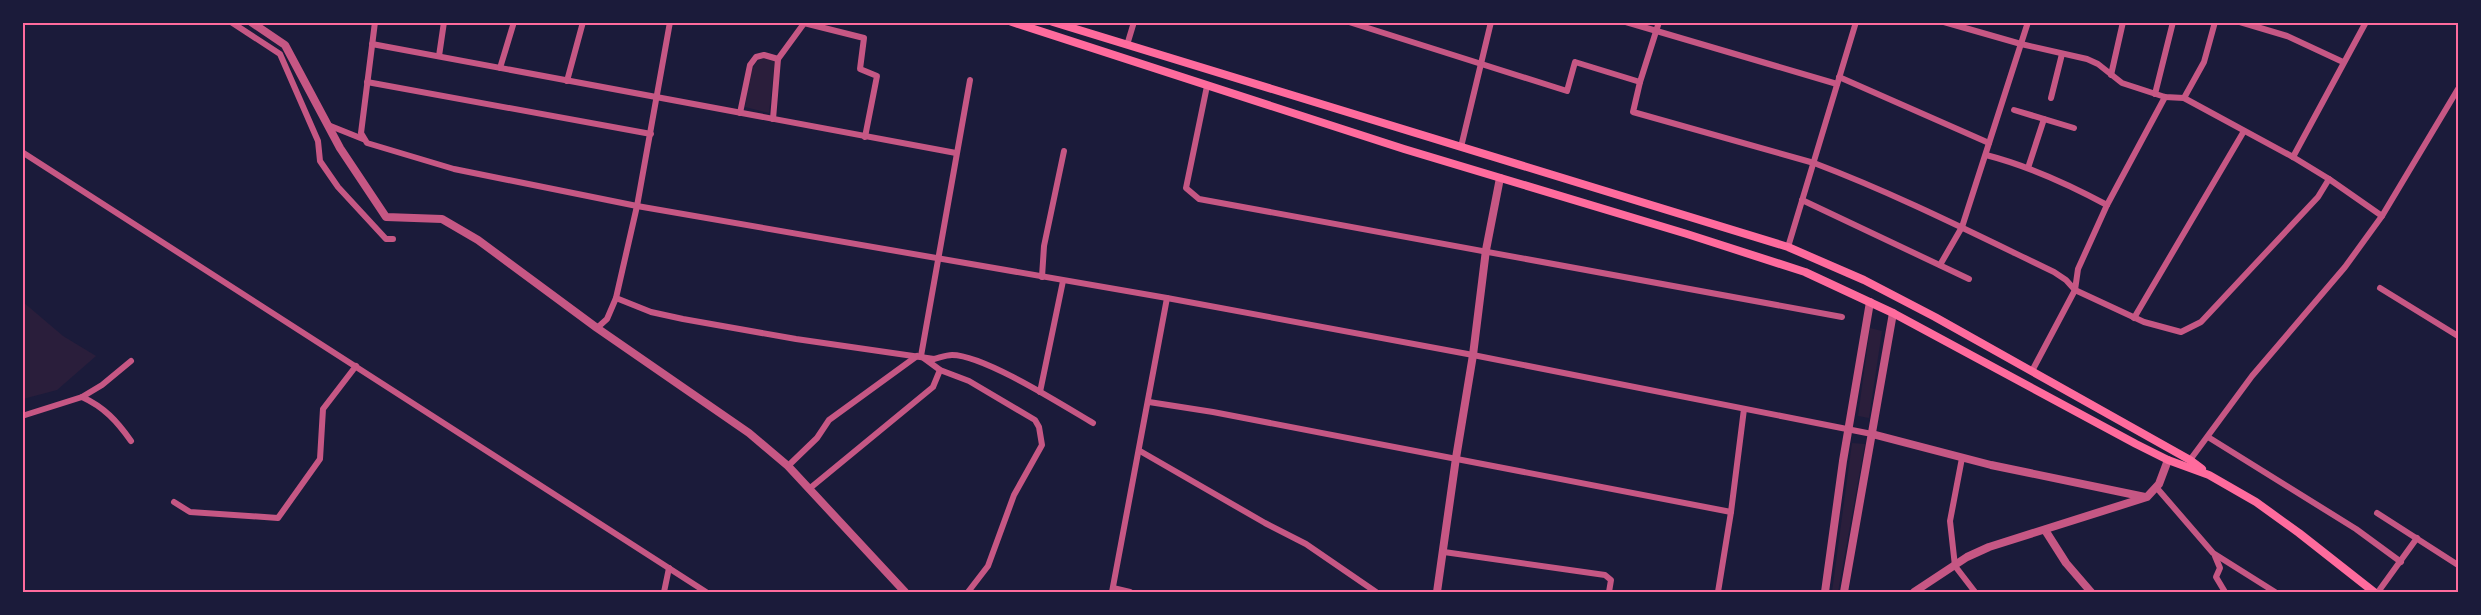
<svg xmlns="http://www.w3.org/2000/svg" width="2481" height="615" font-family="Lora,serif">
<rect width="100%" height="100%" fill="#1b1b3a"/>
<g fill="#2a1e3b">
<path d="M 762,58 L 775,61 L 769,113 L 745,107 C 748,93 747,65 762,58 Z"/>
<path d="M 23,302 L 63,336 L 96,356 L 57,390 L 23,399 Z"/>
<path d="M 1870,328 L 1882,331 L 1869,418 L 1858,416 Z"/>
<path d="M 1852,443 L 1865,444 L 1838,592 L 1832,592 Z"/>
</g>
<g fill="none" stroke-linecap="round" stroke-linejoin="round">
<g stroke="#c65784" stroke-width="6">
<path d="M 231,22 L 280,54 L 318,141 L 320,161 L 338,187 L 386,239 L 393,239"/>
<path d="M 375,22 L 361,133 L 367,143 L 454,169 L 637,206 L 1167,298 L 1473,355 L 1872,434"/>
<path d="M 1349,22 L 1567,91 L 1575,62 L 1640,82 L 1659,22"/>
<path d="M 1626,22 L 1837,84"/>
<path d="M 2240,22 L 2287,36 L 2343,62"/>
<path d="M 804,23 L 864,38 L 860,69 L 877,76 L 865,137"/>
<path d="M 372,44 L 956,153"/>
<path d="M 1127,45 L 1134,22"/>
<path d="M 439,56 L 444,22"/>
<path d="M 500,68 L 514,22"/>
<path d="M 2111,75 L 2123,22"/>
<path d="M 1839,77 L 1989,143"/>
<path d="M 567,81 L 583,22"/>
<path d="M 367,82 L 651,134"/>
<path d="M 1640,82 L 1633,112 L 1814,163 C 1896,194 1975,234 2054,272 L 2066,280 L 2075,290 L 2144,322 L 2181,332 L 2201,322 L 2318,197 L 2329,179 L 2293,157 L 2184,98 L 2165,97 L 2122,83 L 2098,64 L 2087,59 L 2021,44 L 1944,22"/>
<path d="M 1207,86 L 1186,188 L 1199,199 L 1842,317"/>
<path d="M 2155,94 L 2173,22"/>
<path d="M 2051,98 L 2062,54"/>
<path d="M 2184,98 L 2204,62 L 2215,22"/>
<path d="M 2014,110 L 2074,128"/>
<path d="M 740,113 L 750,65 L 756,57 L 764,55 L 778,59"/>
<path d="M 773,119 L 778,59 L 805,22"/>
<path d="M 328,125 L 363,139"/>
<path d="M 1461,147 L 1491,22"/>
<path d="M 22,152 L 706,592"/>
<path d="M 1986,155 C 2029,166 2068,184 2107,205"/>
<path d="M 2293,157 L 2366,22"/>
<path d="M 2028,168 L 2044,119"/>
<path d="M 2329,179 L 2382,216"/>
<path d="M 1802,200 L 1969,279"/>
<path d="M 1788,247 L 1856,22"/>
<path d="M 1940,265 L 1962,227 L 2028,22"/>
<path d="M 1042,277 L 1044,246 L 1064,151"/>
<path d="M 2380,288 L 2458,336"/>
<path d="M 616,298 L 651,312 L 683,319 L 796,339 L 934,359 C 939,358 946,355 952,355 C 984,355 1064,406 1093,423"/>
<path d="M 2134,318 L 2244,131"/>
<path d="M 597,328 L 607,319 L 616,298 L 637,206 L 670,22"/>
<path d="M 2032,371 L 2075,290 L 2078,269 L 2107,205 L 2165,97"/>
<path d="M 1040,392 L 1063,281"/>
<path d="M 82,397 C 104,407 117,421 131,441"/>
<path d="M 1149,402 L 1213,412 L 1731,512"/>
<path d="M 22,416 L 82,397 L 102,385 L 131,361"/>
<path d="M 2208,437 L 2356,529 L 2401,562"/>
<path d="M 1140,451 L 1265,523 L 1306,544 L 1376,592"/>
<path d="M 1962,458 L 1950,521 L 1955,566 L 1975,592"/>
<path d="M 2190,460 L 2252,376 L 2345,267 L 2382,216 L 2458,89"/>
<path d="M 788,466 L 817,438 L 829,420 L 917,356"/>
<path d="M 2156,487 L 2213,553 L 2275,592"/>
<path d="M 809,489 L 933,387 L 940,370"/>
<path d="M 174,502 L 190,512 L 278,518 L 320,459 L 323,409 L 356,366"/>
<path d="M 2377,513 L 2458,565"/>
<path d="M 1444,552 L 1605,575 L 1611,580 L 1609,592"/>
<path d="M 2215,556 L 2220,568 L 2216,577 L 2225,592"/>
<path d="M 1113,588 L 1130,592"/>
<path d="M 664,592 L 669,568"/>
<path d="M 968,592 L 988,566 L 1014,495 L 1042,445 L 1039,427 L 1035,420 L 969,381 L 940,370 L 921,356 L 970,80"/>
<path d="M 1112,592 L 1167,298"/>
<path d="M 1718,592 L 1731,512 L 1744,409"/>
<path d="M 2378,592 L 2417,538"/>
</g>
<g stroke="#c65784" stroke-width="8">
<path d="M 251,22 L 285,45 L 340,148 L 386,217 L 442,219 L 478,240 L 597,328 L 749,433 L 788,466 L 905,592"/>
<path d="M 1872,434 L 1991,465 L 2145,497"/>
<path d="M 2045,530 L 2066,563 L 2091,592"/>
<path d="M 1437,592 L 1456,458 L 1473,355 L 1486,250 L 1500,178"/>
<path d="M 1825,592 L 1843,461 L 1870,302"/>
<path d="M 1844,592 L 1893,313"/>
<path d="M 1914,592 L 1967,557 L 1989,547 L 2147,497 L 2159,484 L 2168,460"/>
</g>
<g stroke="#ff6b9d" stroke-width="8">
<path d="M 1012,22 L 1404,149 L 1687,234 L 1805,272 L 1893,313 L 2136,444 L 2168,460 L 2209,475 L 2256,502 L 2299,533 L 2374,592"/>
<path d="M 1053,22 L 1788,247 L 1864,280 L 1935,317 L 2190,460 L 2202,469"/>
</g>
</g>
<rect width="2481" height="615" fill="none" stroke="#1b1b3a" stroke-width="48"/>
<rect x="24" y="24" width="2433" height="567" fill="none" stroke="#ff6b9d" stroke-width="2"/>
</svg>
